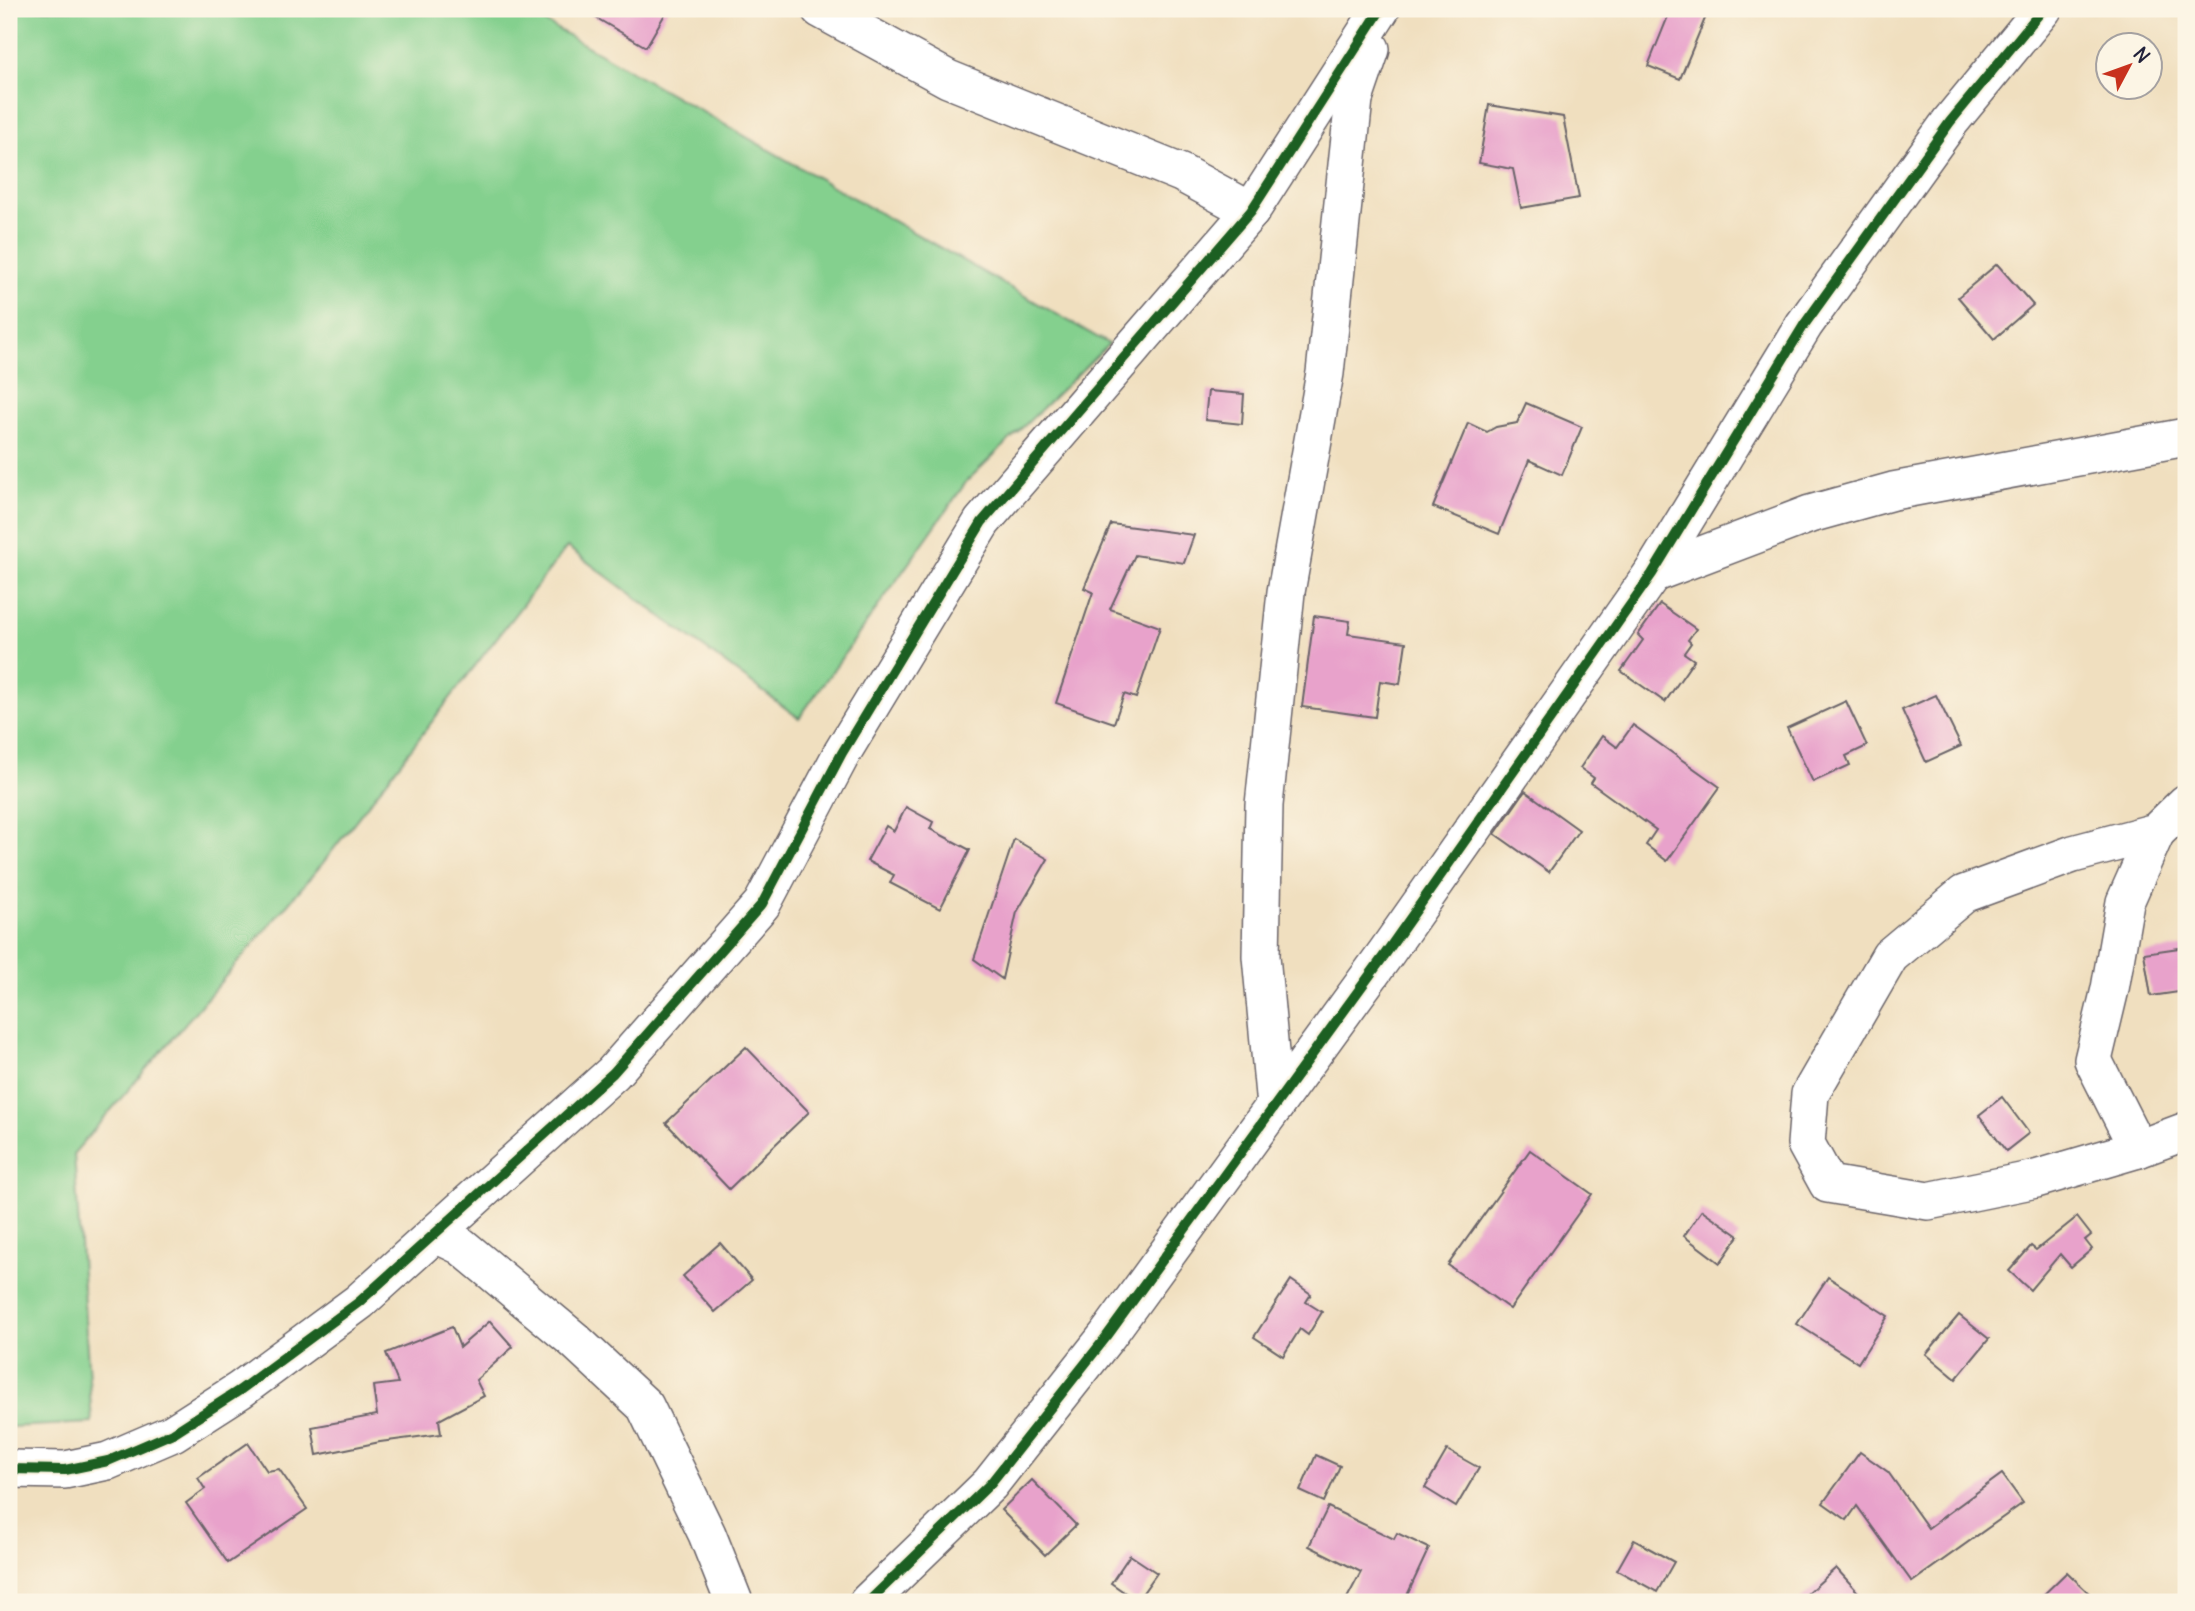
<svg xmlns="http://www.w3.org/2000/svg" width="2195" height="1611" font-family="Delius,sans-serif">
<rect width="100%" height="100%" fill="#fcf5e5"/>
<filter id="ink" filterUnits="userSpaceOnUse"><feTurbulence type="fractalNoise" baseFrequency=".0143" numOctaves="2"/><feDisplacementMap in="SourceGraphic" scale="14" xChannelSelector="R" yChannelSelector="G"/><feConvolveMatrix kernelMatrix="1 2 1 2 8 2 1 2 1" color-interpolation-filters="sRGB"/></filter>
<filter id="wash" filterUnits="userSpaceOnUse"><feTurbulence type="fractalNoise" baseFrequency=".00686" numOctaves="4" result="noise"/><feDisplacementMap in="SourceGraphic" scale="28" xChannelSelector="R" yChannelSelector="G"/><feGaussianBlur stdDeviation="1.57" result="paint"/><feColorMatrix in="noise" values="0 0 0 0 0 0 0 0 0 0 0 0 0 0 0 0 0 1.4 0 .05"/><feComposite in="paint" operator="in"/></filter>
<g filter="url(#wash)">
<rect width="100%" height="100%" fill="#f0dfbf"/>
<path fill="#84d08e" stroke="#537964" stroke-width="2" d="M 9,9 L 522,9 L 1109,344 L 967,481 L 799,718 L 567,547 L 322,864 L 74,1153 L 92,1423 L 9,1427 Z"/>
<g id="blocks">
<g fill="#e8a2cb">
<path d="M 581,9 L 668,9 L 646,47 Z"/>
<path d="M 1671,9 L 1709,9 L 1680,79 L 1648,66 Z"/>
<path d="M 1489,105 L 1563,117 L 1579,198 L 1521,208 L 1513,169 L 1479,163 Z"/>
<path d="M 1997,264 L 2033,305 L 1994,339 L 1958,297 Z"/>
<path d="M 1208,391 L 1244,394 L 1242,424 L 1205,420 Z"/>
<path d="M 1526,403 L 1582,427 L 1562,475 L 1529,460 L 1499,534 L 1433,507 L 1468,423 L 1487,432 L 1496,427 L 1517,423 Z"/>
<path d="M 1111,524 L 1194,535 L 1184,563 L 1135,555 L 1110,609 L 1160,627 L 1136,698 L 1124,694 L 1114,723 L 1056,703 L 1093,592 L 1084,588 Z"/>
<path d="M 1660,604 L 1696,629 L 1688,640 L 1691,643 L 1684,653 L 1694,660 L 1665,702 L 1621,671 L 1643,640 L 1638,635 Z"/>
<path d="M 1314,616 L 1350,621 L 1348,634 L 1406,642 L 1400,684 L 1380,681 L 1375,717 L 1302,707 Z"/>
<path d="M 1936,695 L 1961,746 L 1926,762 L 1902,710 Z"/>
<path d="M 1846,701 L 1867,746 L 1846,756 L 1850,765 L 1813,782 L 1787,728 Z"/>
<path d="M 1633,725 L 1720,787 L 1667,861 L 1646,845 L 1656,830 L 1591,783 L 1594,778 L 1580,768 L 1602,736 L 1617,747 Z"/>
<path d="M 1525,791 L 1579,830 L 1549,872 L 1495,834 Z"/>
<path d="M 906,807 L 933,822 L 930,829 L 970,850 L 940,909 L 890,883 L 894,875 L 867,861 L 886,826 L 894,831 Z"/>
<path d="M 1014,839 L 1048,859 L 1017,912 L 1002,979 L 974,959 Z"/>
<path d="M 2186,947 L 2186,991 L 2151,996 L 2144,953 Z"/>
<path d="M 746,1047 L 809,1112 L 729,1189 L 666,1123 Z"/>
<path d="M 2002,1097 L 2029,1133 L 2006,1151 L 1979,1115 Z"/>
<path d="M 1530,1150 L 1592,1194 L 1510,1309 L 1448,1265 Z"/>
<path d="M 1702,1210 L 1739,1236 L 1720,1263 L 1684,1236 Z"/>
<path d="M 2077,1217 L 2091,1235 L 2085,1240 L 2092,1249 L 2071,1267 L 2060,1254 L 2030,1290 L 2009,1271 L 2031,1246 L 2036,1250 Z"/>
<path d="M 720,1243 L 752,1280 L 715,1312 L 683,1276 Z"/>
<path d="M 1828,1277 L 1888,1316 L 1858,1363 L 1797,1324 Z"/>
<path d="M 1291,1280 L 1311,1294 L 1306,1302 L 1322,1312 L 1308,1335 L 1300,1329 L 1283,1356 L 1254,1337 Z"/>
<path d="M 1959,1315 L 1989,1339 L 1956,1379 L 1926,1354 Z"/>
<path d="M 490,1321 L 513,1347 L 476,1380 L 484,1396 L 439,1420 L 441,1434 L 380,1442 L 317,1455 L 312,1427 L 377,1415 L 373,1386 L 398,1383 L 386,1353 L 452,1327 L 460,1347 Z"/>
<path d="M 248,1443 L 267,1471 L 279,1469 L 307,1509 L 228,1563 L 186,1503 L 205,1489 L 198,1478 Z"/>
<path d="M 1447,1450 L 1479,1468 L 1456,1507 L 1425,1488 Z"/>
<path d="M 1860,1452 L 1888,1472 L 1928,1528 L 2002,1474 L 2023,1503 L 1912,1582 L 1857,1506 L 1847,1520 L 1823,1503 Z"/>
<path d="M 1316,1455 L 1340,1466 L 1324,1502 L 1300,1491 Z"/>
<path d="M 1032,1480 L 1076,1525 L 1045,1555 L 1001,1510 Z"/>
<path d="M 1328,1507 L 1394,1539 L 1397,1533 L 1429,1548 L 1404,1602 L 1345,1602 L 1361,1572 L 1309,1546 Z"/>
<path d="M 1634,1540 L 1674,1562 L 1657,1592 L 1617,1570 Z"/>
<path d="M 1130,1555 L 1157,1573 L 1137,1601 L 1111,1583 Z"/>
<path d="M 1836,1568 L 1867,1602 L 1798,1602 Z"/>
<path d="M 2067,1572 L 2098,1602 L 2036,1602 Z"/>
</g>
</g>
</g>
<g filter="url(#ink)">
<use href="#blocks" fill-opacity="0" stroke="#6a6469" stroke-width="2"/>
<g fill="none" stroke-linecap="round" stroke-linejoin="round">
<g stroke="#6a6469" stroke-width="40">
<g id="minor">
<path d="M 820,9 L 948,79 L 1181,173 L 1251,211"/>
<path d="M 1652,574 L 1810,514 L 1893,491 L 2186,437"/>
<path d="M 2186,803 L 2156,832 L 2073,854 L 1964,894 L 1890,956 L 1810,1094 L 1806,1144 L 1828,1184 L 1928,1201 L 2036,1179 L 2138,1149 L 2186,1131"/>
<path d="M 1275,1106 L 1261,956 L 1264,805 L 1286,592 L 1325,373 L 1354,99 L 1371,49"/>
<path d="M 2138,1149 L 2093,1060 L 2110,989 L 2125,902 L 2156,832"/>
<path d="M 436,1234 L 461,1246 L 574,1340 L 645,1406 L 707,1534 L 734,1602"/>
<path d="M 9,1469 L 65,1470 L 108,1461 L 173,1433 L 240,1390 L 359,1302 L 613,1073 L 762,904 L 842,753 L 982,522 L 1251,211 L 1381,9"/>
<path d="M 868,1602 L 990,1484 L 1107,1336 L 1386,953 L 1652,574 L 1804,325 L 1950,122 L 2043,9"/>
</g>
</g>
<use href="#minor" stroke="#fff" stroke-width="37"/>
<g stroke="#fcf5e5" stroke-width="15">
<g id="cycleway">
<path d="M 9,1469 L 65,1470 L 108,1461 L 173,1433 L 240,1390 L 359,1302 L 613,1073 L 762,904 L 842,753 L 982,522 L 1251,211 L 1381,9"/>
<path d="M 868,1602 L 990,1484 L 1107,1336 L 1386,953 L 1652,574 L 1804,325 L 1950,122 L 2043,9"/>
</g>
</g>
<use href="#cycleway" stroke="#1b5e20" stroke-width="10"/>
</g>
</g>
<rect width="2195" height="1611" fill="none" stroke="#fcf5e5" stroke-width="35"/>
<g transform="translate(2129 66) rotate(49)"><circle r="33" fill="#fcf5e5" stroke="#a5a1a1" stroke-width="2"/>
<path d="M0-5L12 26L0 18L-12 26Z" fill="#c8321e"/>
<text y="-10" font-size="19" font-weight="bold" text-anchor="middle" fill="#22223b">N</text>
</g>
</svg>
